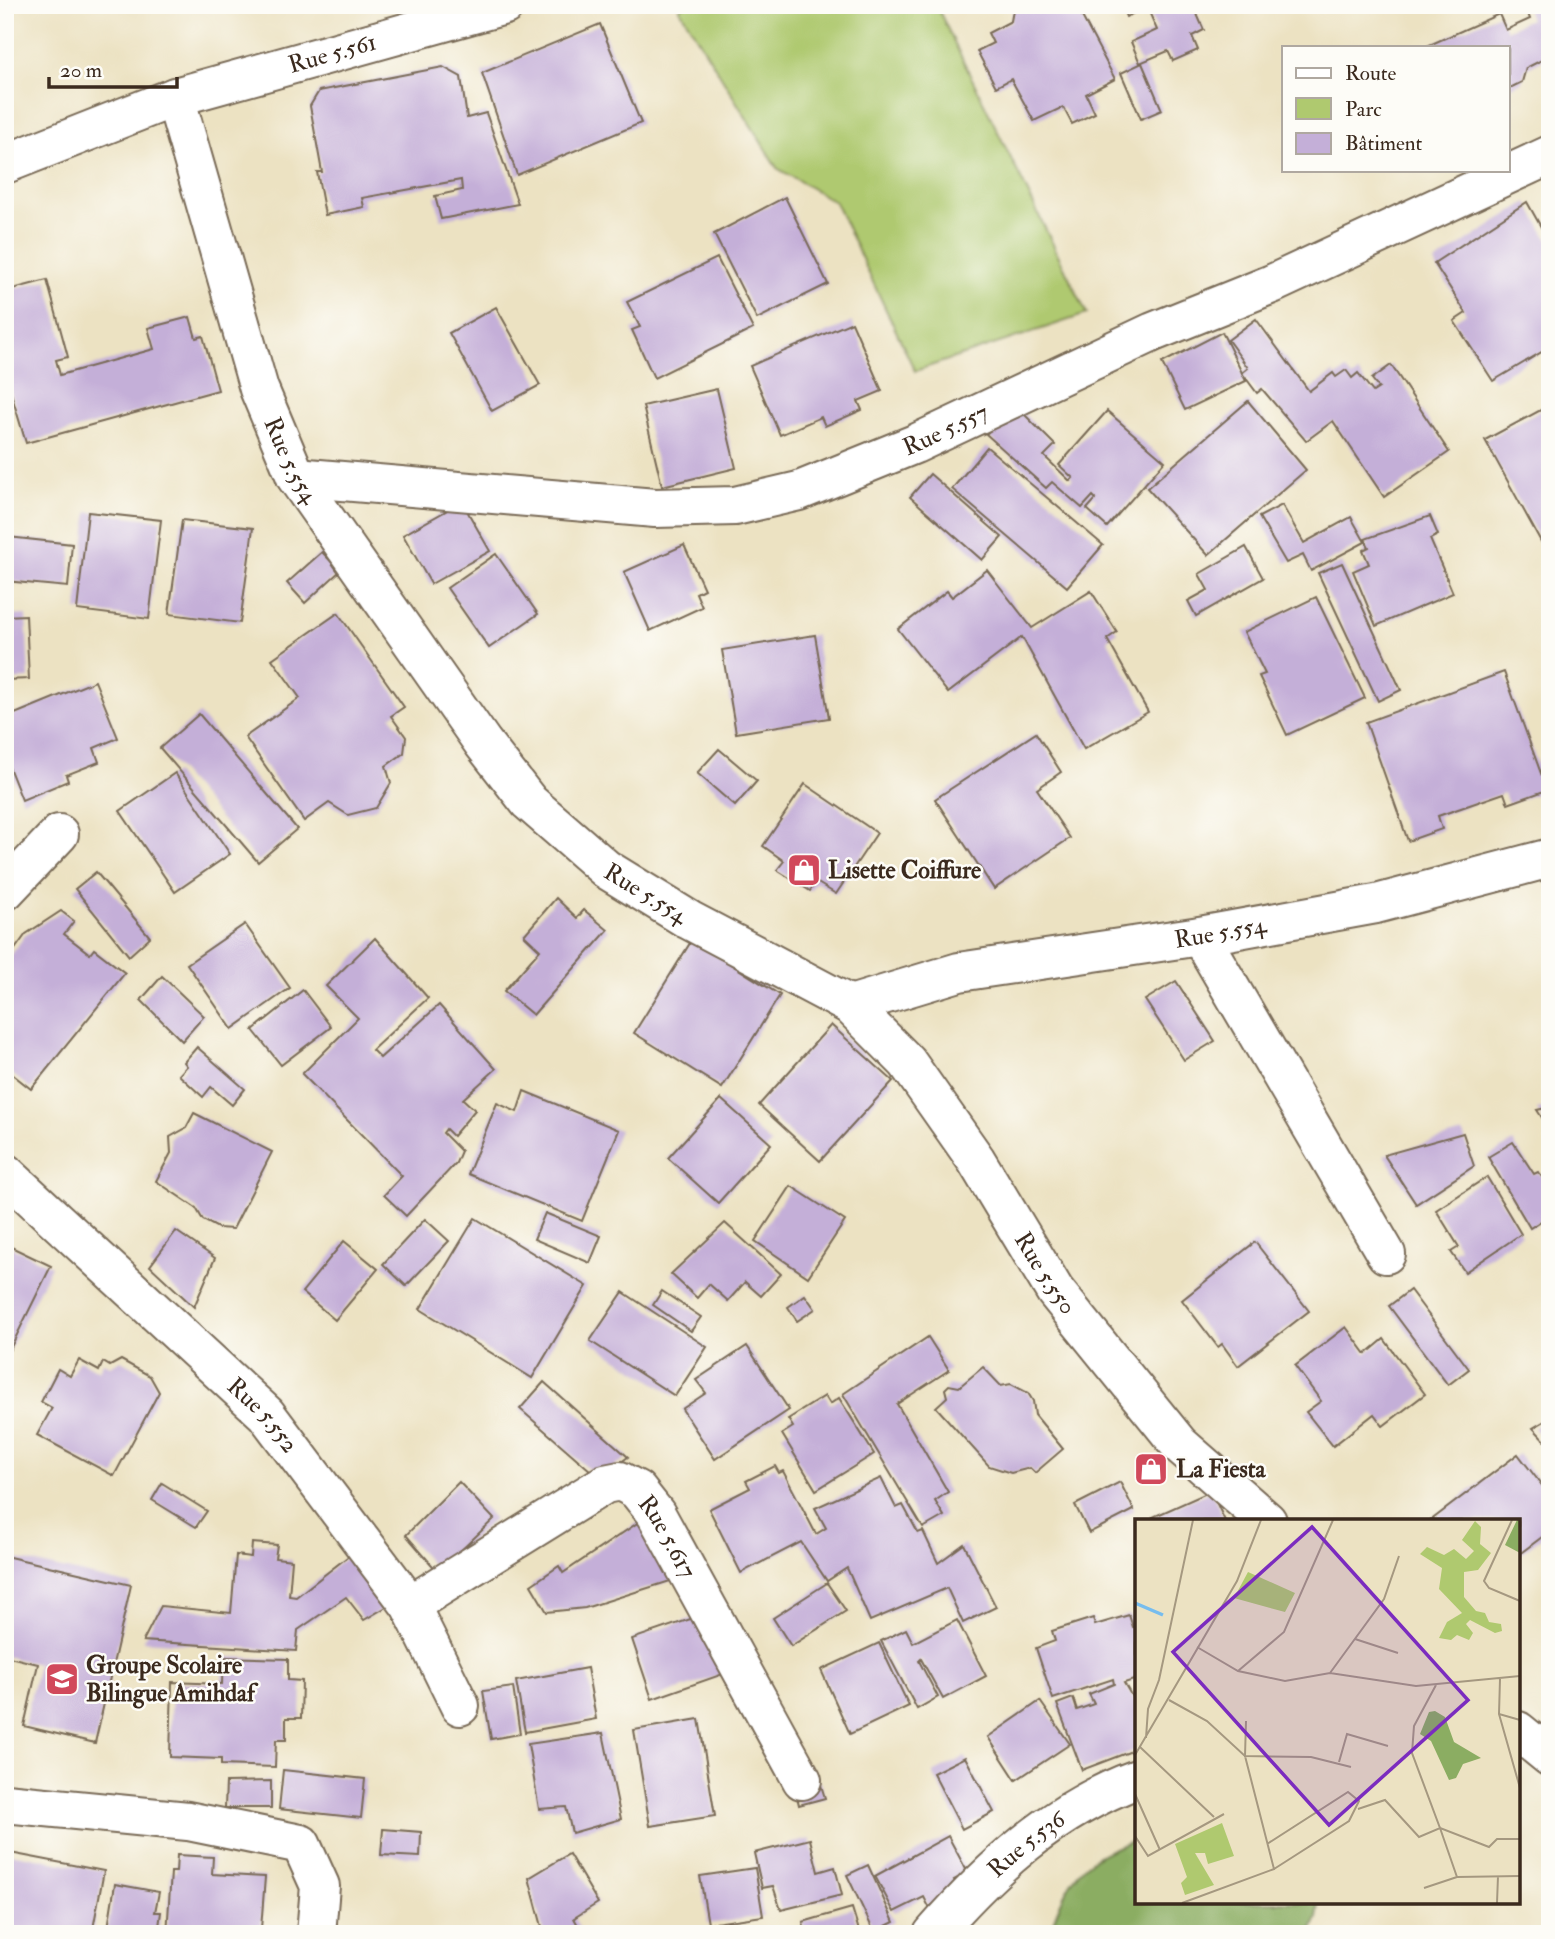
<svg xmlns="http://www.w3.org/2000/svg" width="1555" height="1939" font-family="'IM FELL Double Pica',serif">
<rect width="100%" height="100%" fill="#fdfcf7"/>
<filter id="ink" filterUnits="userSpaceOnUse"><feTurbulence type="fractalNoise" baseFrequency=".0143" numOctaves="2"/><feDisplacementMap in="SourceGraphic" scale="14" xChannelSelector="R" yChannelSelector="G"/><feConvolveMatrix kernelMatrix="1 2 1 2 8 2 1 2 1" color-interpolation-filters="sRGB"/></filter>
<filter id="wash" filterUnits="userSpaceOnUse"><feTurbulence type="fractalNoise" baseFrequency=".00686" numOctaves="4" result="noise"/><feDisplacementMap in="SourceGraphic" scale="28" xChannelSelector="R" yChannelSelector="G"/><feGaussianBlur stdDeviation="1.57" result="paint"/><feColorMatrix in="noise" values="0 0 0 0 0 0 0 0 0 0 0 0 0 0 0 0 0 1.4 0 .05"/><feComposite in="paint" operator="in"/></filter>
<g filter="url(#wash)">
<rect width="100%" height="100%" fill="#ece2c2"/>
<path fill="#afc96f" stroke="#757a46" stroke-width="2" d="M 685,5 L 936,5 L 1087,314 L 915,371 L 835,202 L 777,168 L 679,8 Z"/>
<path fill="#8bad62" stroke="#636c40" stroke-width="2" d="M 1137,1839 L 1137,1902 L 1319,1902 L 1317,1918 L 1310,1934 L 1061,1934 L 1053,1922 C 1073,1869 1084,1859 1137,1839 Z"/>
<g id="blocks">
<g fill="#c4afd8">
<path d="M 1014,5 L 1076,5 L 1115,79 L 1086,94 L 1095,113 L 1072,124 L 1063,107 L 1034,121 L 1011,79 L 996,87 L 977,51 L 993,43 L 988,33 L 1011,21 Z"/>
<path d="M 1121,5 L 1193,5 L 1204,30 L 1192,36 L 1198,50 L 1173,61 L 1168,51 L 1140,63 L 1131,42 L 1157,30 L 1147,7 L 1126,17 Z"/>
<path d="M 1530,5 L 1550,5 L 1550,56 L 1526,68 L 1522,82 L 1508,89 L 1508,47 L 1425,47 L 1499,14 L 1506,30 L 1530,19 L 1526,8 Z"/>
<path d="M 600,24 L 641,123 L 517,175 L 482,73 Z"/>
<path d="M 1142,63 L 1162,110 L 1141,119 L 1121,73 Z"/>
<path d="M 443,67 L 461,77 L 467,118 L 486,113 L 518,204 L 441,219 L 435,196 L 462,190 L 461,180 L 362,198 L 364,207 L 325,215 L 317,172 L 322,172 L 310,106 L 319,91 Z"/>
<path d="M 785,197 L 828,284 L 757,319 L 714,234 Z"/>
<path d="M 1527,202 L 1550,243 L 1550,347 L 1493,381 L 1454,321 L 1466,313 L 1434,263 Z"/>
<path d="M 717,258 L 753,329 L 654,378 L 632,330 L 640,327 L 627,302 Z"/>
<path d="M 47,280 L 68,357 L 56,360 L 60,375 L 154,349 L 148,328 L 190,317 L 196,338 L 203,336 L 218,390 L 26,443 L 5,373 L 5,291 Z"/>
<path d="M 496,307 L 540,385 L 492,411 L 449,333 Z"/>
<path d="M 1256,319 L 1309,391 L 1333,373 L 1336,377 L 1346,370 L 1352,378 L 1358,373 L 1373,392 L 1379,388 L 1372,379 L 1391,365 L 1449,452 L 1384,497 L 1333,421 L 1306,441 L 1262,389 L 1257,393 L 1242,373 L 1248,368 L 1228,340 Z"/>
<path d="M 852,322 L 882,391 L 858,401 L 862,410 L 825,426 L 821,417 L 780,435 L 750,366 Z"/>
<path d="M 1222,332 L 1246,381 L 1185,410 L 1162,363 Z"/>
<path d="M 717,389 L 736,468 L 662,486 L 643,406 Z"/>
<path d="M 1248,401 L 1306,470 L 1208,555 L 1147,488 Z"/>
<path d="M 1550,405 L 1550,558 L 1485,440 Z"/>
<path d="M 1016,406 L 1055,445 L 1044,456 L 1070,481 L 1073,478 L 1059,465 L 1107,411 L 1165,461 L 1107,527 L 1087,509 L 1096,499 L 1093,496 L 1082,508 L 1052,482 L 1046,488 L 986,434 Z"/>
<path d="M 987,447 L 1103,545 L 1067,587 L 952,489 Z"/>
<path d="M 930,474 L 1002,537 L 982,560 L 910,497 Z"/>
<path d="M 462,502 L 490,551 L 431,584 L 403,535 Z"/>
<path d="M 1282,505 L 1304,543 L 1351,517 L 1365,542 L 1311,571 L 1303,555 L 1286,563 L 1259,517 Z"/>
<path d="M 88,512 L 161,520 L 149,619 L 77,610 Z"/>
<path d="M 1430,516 L 1438,535 L 1430,539 L 1453,593 L 1376,626 L 1353,571 L 1369,564 L 1363,550 L 1369,547 L 1365,539 Z"/>
<path d="M 182,520 L 253,528 L 240,623 L 169,614 Z"/>
<path d="M 8,537 L 72,544 L 68,587 L 5,581 Z"/>
<path d="M 684,545 L 704,589 L 696,593 L 702,607 L 650,631 L 624,572 Z"/>
<path d="M 1246,547 L 1263,578 L 1196,616 L 1188,601 L 1208,590 L 1199,574 Z"/>
<path d="M 322,552 L 340,571 L 305,603 L 287,583 Z"/>
<path d="M 496,554 L 538,614 L 489,648 L 447,588 Z"/>
<path d="M 1342,563 L 1401,690 L 1378,701 L 1318,573 Z"/>
<path d="M 987,570 L 1032,628 L 1091,591 L 1117,632 L 1107,639 L 1148,712 L 1084,749 L 1022,637 L 948,693 L 898,629 L 947,591 L 952,597 Z"/>
<path d="M 1316,597 L 1365,698 L 1287,735 L 1259,676 L 1265,674 L 1244,632 Z"/>
<path d="M 338,613 L 404,707 L 391,716 L 406,737 L 404,753 L 386,766 L 391,783 L 376,808 L 348,815 L 329,803 L 304,821 L 245,737 L 300,698 L 272,659 Z"/>
<path d="M 26,615 L 29,679 L 5,680 L 5,616 Z"/>
<path d="M 815,635 L 829,718 L 736,733 L 722,650 Z"/>
<path d="M 1504,672 L 1547,790 L 1508,804 L 1504,793 L 1438,816 L 1442,829 L 1408,841 L 1366,722 Z"/>
<path d="M 95,681 L 118,738 L 94,748 L 99,762 L 66,775 L 68,781 L 22,800 L 5,757 L 5,718 Z"/>
<path d="M 199,714 L 297,829 L 258,862 L 160,748 Z"/>
<path d="M 1036,733 L 1061,772 L 1037,789 L 1070,838 L 994,889 L 935,799 Z"/>
<path d="M 719,749 L 757,781 L 735,806 L 697,773 Z"/>
<path d="M 175,773 L 230,854 L 175,892 L 120,811 Z"/>
<path d="M 805,784 L 877,833 L 836,894 L 816,882 L 810,891 L 777,870 L 784,861 L 763,846 Z"/>
<path d="M 96,872 L 150,937 L 129,956 L 75,889 Z"/>
<path d="M 556,898 L 577,918 L 584,910 L 608,930 L 533,1015 L 504,991 L 540,950 L 524,935 Z"/>
<path d="M 61,911 L 74,921 L 64,934 L 90,954 L 94,949 L 125,973 L 31,1089 L 12,1074 L 5,1075 L 5,963 L 26,934 Z"/>
<path d="M 245,924 L 290,988 L 232,1029 L 187,964 Z"/>
<path d="M 375,938 L 428,998 L 372,1050 L 380,1058 L 439,1005 L 496,1069 L 463,1099 L 475,1110 L 453,1136 L 446,1129 L 443,1133 L 461,1151 L 456,1163 L 406,1216 L 384,1195 L 402,1176 L 302,1074 L 358,1018 L 326,986 Z"/>
<path d="M 692,940 L 780,995 L 722,1088 L 634,1033 Z"/>
<path d="M 162,976 L 204,1016 L 182,1041 L 141,1000 Z"/>
<path d="M 1176,981 L 1215,1041 L 1184,1060 L 1145,1000 Z"/>
<path d="M 303,990 L 331,1027 L 281,1065 L 253,1030 Z"/>
<path d="M 831,1025 L 893,1081 L 820,1161 L 759,1105 Z"/>
<path d="M 197,1047 L 245,1089 L 232,1105 L 211,1087 L 203,1097 L 179,1075 L 187,1066 L 184,1062 Z"/>
<path d="M 524,1091 L 619,1130 L 582,1221 L 468,1174 L 497,1103 L 517,1112 Z"/>
<path d="M 721,1099 L 771,1144 L 718,1203 L 668,1158 Z"/>
<path d="M 1550,1107 L 1550,1130 L 1537,1110 Z"/>
<path d="M 194,1113 L 272,1152 L 233,1229 L 218,1228 L 203,1220 L 196,1208 L 156,1181 L 171,1153 L 170,1137 L 186,1128 Z"/>
<path d="M 1463,1133 L 1474,1166 L 1416,1204 L 1384,1155 Z"/>
<path d="M 1513,1142 L 1534,1174 L 1538,1172 L 1542,1177 L 1550,1172 L 1550,1215 L 1530,1228 L 1488,1157 Z"/>
<path d="M 1487,1177 L 1521,1234 L 1465,1272 L 1451,1252 L 1459,1247 L 1436,1210 Z"/>
<path d="M 791,1186 L 845,1221 L 808,1277 L 755,1241 Z"/>
<path d="M 545,1213 L 601,1236 L 590,1263 L 534,1239 Z"/>
<path d="M 475,1218 L 587,1286 L 532,1378 L 420,1309 Z"/>
<path d="M 425,1219 L 449,1241 L 406,1286 L 383,1264 Z"/>
<path d="M 725,1223 L 781,1274 L 761,1296 L 745,1282 L 728,1301 L 709,1284 L 697,1298 L 671,1274 Z"/>
<path d="M 176,1231 L 215,1258 L 194,1307 L 150,1266 Z"/>
<path d="M 344,1241 L 378,1269 L 335,1320 L 302,1292 Z"/>
<path d="M 1255,1242 L 1309,1311 L 1238,1366 L 1222,1344 L 1218,1347 L 1182,1300 Z"/>
<path d="M 5,1244 L 51,1266 L 5,1359 Z"/>
<path d="M 1410,1290 L 1469,1369 L 1448,1385 L 1389,1306 Z"/>
<path d="M 662,1291 L 701,1317 L 691,1331 L 653,1305 Z"/>
<path d="M 623,1292 L 707,1347 L 675,1396 L 590,1341 Z"/>
<path d="M 805,1295 L 815,1309 L 797,1321 L 788,1307 Z"/>
<path d="M 1346,1327 L 1366,1354 L 1384,1339 L 1425,1394 L 1383,1426 L 1374,1414 L 1333,1446 L 1306,1412 L 1321,1401 L 1295,1366 Z"/>
<path d="M 928,1337 L 949,1370 L 897,1404 L 948,1492 L 935,1501 L 944,1516 L 923,1528 L 843,1394 Z"/>
<path d="M 747,1346 L 789,1410 L 715,1459 L 682,1409 L 706,1393 L 696,1380 Z"/>
<path d="M 79,1360 L 99,1371 L 103,1362 L 110,1366 L 121,1360 L 150,1376 L 159,1392 L 114,1476 L 37,1435 L 52,1408 L 41,1402 L 58,1369 L 70,1376 Z"/>
<path d="M 983,1367 L 1001,1386 L 1011,1384 L 1028,1393 L 1033,1401 L 1035,1415 L 1063,1449 L 1035,1473 L 1030,1468 L 1011,1473 L 989,1466 L 936,1407 L 947,1397 L 945,1389 L 949,1385 L 959,1387 Z"/>
<path d="M 544,1382 L 628,1457 L 599,1478 L 520,1409 Z"/>
<path d="M 825,1396 L 830,1404 L 839,1398 L 874,1454 L 816,1490 L 782,1434 L 793,1427 L 788,1419 Z"/>
<path d="M 1550,1418 L 1550,1446 L 1533,1428 Z"/>
<path d="M 1518,1454 L 1550,1496 L 1550,1531 L 1518,1555 L 1518,1521 L 1430,1521 Z"/>
<path d="M 775,1466 L 779,1473 L 783,1471 L 816,1534 L 826,1528 L 815,1508 L 881,1478 L 896,1508 L 903,1505 L 918,1533 L 923,1531 L 938,1563 L 964,1544 L 996,1607 L 963,1623 L 947,1588 L 870,1621 L 847,1568 L 827,1581 L 801,1542 L 741,1573 L 709,1509 L 750,1488 L 746,1481 Z"/>
<path d="M 459,1482 L 494,1519 L 438,1572 L 406,1535 Z"/>
<path d="M 1120,1482 L 1134,1510 L 1089,1533 L 1075,1505 Z"/>
<path d="M 162,1483 L 207,1511 L 196,1527 L 152,1500 Z"/>
<path d="M 1211,1491 L 1225,1521 L 1155,1521 L 1153,1517 Z"/>
<path d="M 645,1518 L 683,1577 L 585,1608 L 547,1612 L 531,1585 L 559,1566 L 563,1573 Z"/>
<path d="M 252,1543 L 277,1545 L 275,1558 L 292,1560 L 289,1596 L 296,1597 L 350,1555 L 388,1606 L 364,1620 L 346,1597 L 298,1630 L 296,1651 L 143,1641 L 161,1606 L 231,1613 L 236,1555 L 251,1557 Z"/>
<path d="M 5,1556 L 131,1585 L 95,1743 L 24,1726 L 38,1664 L 5,1656 Z"/>
<path d="M 827,1583 L 846,1611 L 791,1646 L 773,1618 Z"/>
<path d="M 708,1613 L 729,1672 L 652,1699 L 632,1639 Z"/>
<path d="M 1129,1615 L 1133,1627 L 1137,1626 L 1137,1679 L 1124,1683 L 1137,1705 L 1137,1749 L 1082,1770 L 1057,1704 L 1073,1698 L 1077,1710 L 1094,1704 L 1089,1694 L 1114,1684 L 1113,1679 L 1053,1699 L 1036,1648 L 1055,1641 L 1052,1631 L 1093,1618 L 1095,1625 Z"/>
<path d="M 957,1620 L 986,1676 L 943,1699 L 921,1659 L 919,1661 L 938,1697 L 917,1709 L 881,1641 L 906,1629 L 913,1643 Z"/>
<path d="M 879,1643 L 909,1706 L 850,1734 L 821,1670 Z"/>
<path d="M 223,1657 L 288,1659 L 288,1680 L 302,1681 L 301,1718 L 286,1718 L 286,1740 L 276,1740 L 275,1767 L 221,1765 L 221,1759 L 170,1757 L 172,1682 L 222,1684 Z"/>
<path d="M 587,1668 L 596,1719 L 525,1732 L 516,1681 Z"/>
<path d="M 513,1687 L 520,1734 L 491,1739 L 483,1691 Z"/>
<path d="M 1040,1701 L 1070,1744 L 1016,1780 L 988,1737 Z"/>
<path d="M 699,1719 L 715,1816 L 650,1826 L 634,1730 Z"/>
<path d="M 603,1733 L 621,1819 L 572,1833 L 566,1807 L 539,1809 L 528,1744 Z"/>
<path d="M 965,1757 L 994,1812 L 962,1829 L 933,1773 Z"/>
<path d="M 283,1770 L 365,1779 L 361,1818 L 279,1809 Z"/>
<path d="M 271,1781 L 271,1808 L 225,1808 L 226,1782 Z"/>
<path d="M 820,1782 L 825,1798 L 799,1805 L 795,1788 Z"/>
<path d="M 383,1829 L 421,1832 L 420,1857 L 381,1855 Z"/>
<path d="M 948,1836 L 968,1873 L 954,1880 L 960,1891 L 929,1907 L 924,1897 L 894,1912 L 875,1876 Z"/>
<path d="M 810,1839 L 818,1872 L 835,1867 L 842,1895 L 781,1910 L 773,1886 L 762,1888 L 754,1853 Z"/>
<path d="M 5,1852 L 104,1871 L 92,1934 L 5,1934 Z"/>
<path d="M 569,1854 L 598,1903 L 574,1918 L 580,1929 L 572,1934 L 544,1934 L 529,1878 Z"/>
<path d="M 177,1855 L 213,1857 L 212,1874 L 265,1877 L 261,1929 L 247,1928 L 246,1934 L 167,1934 L 171,1872 L 176,1872 Z"/>
<path d="M 868,1865 L 894,1922 L 874,1932 L 847,1875 Z"/>
<path d="M 755,1868 L 763,1916 L 708,1924 L 700,1876 Z"/>
<path d="M 115,1884 L 159,1892 L 155,1912 L 161,1912 L 158,1934 L 107,1934 Z"/>
<path d="M 852,1908 L 860,1934 L 806,1934 L 803,1922 Z"/>
</g>
</g>
</g>
<g filter="url(#ink)">
<use href="#blocks" fill-opacity="0" stroke="#796a57" stroke-width="2"/>
<g fill="none" stroke-linecap="round" stroke-linejoin="round">
<g stroke="#796a57" stroke-width="42">
<g id="minor">
<path id="s1" d="M 175,97 L 259,389 L 296,477 L 483,743 L 529,802 L 606,869 L 689,920 L 850,1005 L 907,1062 L 976,1160 L 1055,1291 L 1179,1444 L 1267,1521"/>
<path id="s2" d="M 5,164 L 175,97 L 505,5"/>
<path id="s3" d="M 296,477 L 655,508 L 735,506 L 799,491 L 915,444 L 1153,332 L 1272,284 L 1550,155"/>
<path d="M 5,891 L 59,834"/>
<path d="M 1200,936 L 1386,1254"/>
<path id="s4" d="M 850,1005 L 959,972 L 1200,936 L 1376,904 L 1550,858"/>
<path id="s5" d="M 5,1173 L 266,1414 L 410,1605 L 460,1706"/>
<path id="s6" d="M 410,1605 L 605,1484 L 620,1481 L 637,1490 L 656,1514 L 802,1780"/>
<path d="M 1518,1731 L 1550,1757"/>
<path d="M 5,1803 L 188,1821 L 301,1844 L 320,1886 L 316,1934"/>
<path id="s7" d="M 933,1934 C 991,1868 1053,1810 1137,1779"/>
</g>
</g>
<use href="#minor" stroke="#fff" stroke-width="38"/>
</g>
</g>
<defs>
<g id="shop-square" transform="scale(1.75)"><rect x="-9" y="-9" width="18" height="18" rx="4" fill="#d1495b" stroke="#fdfcf7"/><path d="M-5-2.5h2.3a2.7 3.5 0 0 1 5.4 0H5L5.5 6h-11ZM-1.5-2.5h3a1.5 2.3 0 0 0-3 0Z" fill="#fff"/></g>
<g id="school-square" transform="scale(1.75)"><rect x="-9" y="-9" width="18" height="18" rx="4" fill="#d1495b" stroke="#fdfcf7"/><path d="M0-5L7-2L0 1L-7-2ZM-4 1L0 2.5L4 1V4Q0 6-4 4Z" fill="#fff"/></g>
</defs>
<g fill-rule="evenodd">
<use href="#shop-square" x="804" y="870"/>
<use href="#shop-square" x="1151" y="1469"/>
<use href="#school-square" x="62" y="1679"/>
</g>
<g text-anchor="middle" stroke-width="5" stroke-linejoin="round" paint-order="stroke">
<g font-size="24" fill="#3b2a1e" stroke="#fdfcf7">
<text dy="8" stroke="none"><textPath href="#s2" startOffset="346">Rue 5.561</textPath></text>
<text dy="8" stroke="none"><textPath href="#s3" startOffset="665">Rue 5.557</textPath></text>
<text dy="8" stroke="none"><textPath href="#s1" startOffset="382">Rue 5.554</textPath></text>
<text dy="8" stroke="none"><textPath href="#s1" startOffset="948">Rue 5.554</textPath></text>
<text dy="8" stroke="none"><textPath href="#s4" startOffset="378">Rue 5.554</textPath></text>
<text dy="8" stroke="none"><textPath href="#s1" startOffset="1514">Rue 5.550</textPath></text>
<text dy="8" stroke="none"><textPath href="#s5" startOffset="354">Rue 5.552</textPath></text>
<text dy="8" stroke="none"><textPath href="#s6" startOffset="320">Rue 5.617</textPath></text>
<text dy="8" stroke="none"><textPath href="#s7" startOffset="130">Rue 5.536</textPath></text>
</g>
<g font-size="24" font-weight="bold" fill="#3b2a1e" stroke="#fdfcf7" text-anchor="start">
<text x="828" y="878">Lisette Coiffure</text>
<text x="1176" y="1477">La Fiesta</text>
<text x="86" y="1673">Groupe Scolaire<tspan x="86" dy="28">Bilingue Amihdaf</tspan></text>
</g>
</g>
<g transform="translate(1135 1519)">
<rect width="385" height="385" fill="#ece2c2"/>
<path d="M 340,2 L 346,8 L 345,25 L 356,34 L 343,51 L 329,53 L 329,78 L 341,92 L 350,94 L 354,103 L 366,105 L 367,112 L 360,114 L 335,101 L 331,105 L 338,114 L 334,121 L 322,116 L 316,121 L 304,119 L 312,103 L 327,94 L 304,70 L 307,49 L 285,35 L 292,28 L 309,36 L 319,30 L 331,40 L 339,32 L 327,21 ZM 113,53 L 160,74 L 150,93 L 99,79 ZM 87,304 L 99,337 L 73,345 L 70,334 L 60,334 L 79,366 L 50,376 L 46,364 L 52,358 L 40,325 Z" fill="#afc96f"/>
<path d="M 382,1 L 385,1 L 385,34 L 370,26 ZM 300,192 L 310,198 L 319,223 L 346,239 L 328,245 L 321,259 L 314,261 L 296,222 L 285,215 L 294,193 Z" fill="#8bad62"/>
<path fill="none" stroke="#77bdee" stroke-width="3.5" d="M 0,84 L 28,96"/>
<path fill="none" stroke="#a59880" stroke-width="2" d="M 377,1 L 349,62 L 354,69 L 385,82M 220,120 L 263,134M 62,128 L 103,152 L 150,162 L 195,154 L 281,167 L 385,157M 103,152 L 149,113 L 198,1M 195,154 L 249,80 L 264,37M 365,160 L 364,195 L 385,201M 301,166 L 279,207 L 277,234 L 305,309 L 354,328 L 362,320 L 385,320M 34,181 L 72,202 L 110,237 L 139,350 L 47,384M 364,195 L 385,269M 111,202 L 110,237 L 176,238 L 216,248M 11,219 L 13,190 L 24,161 L 58,1M 5,228 L 79,298M 0,236 L 102,62 L 126,1M 204,243 L 212,215 L 253,227M 0,275 L 25,331M 223,290 L 250,281 L 284,318 L 305,309 L 322,358 L 385,357M 0,317 L 13,337 L 89,295M 132,325 L 213,273 L 224,282 L 214,302 L 139,350M 289,369 L 322,358M 362,384 L 363,357"/>
<path fill="#7b2cbf" fill-opacity="0.15" stroke="#7b2cbf" stroke-width="3.5" d="M 177,8 L 333,181 L 194,306 L 38,133 Z"/>
<rect width="385" height="385" fill="none" stroke="#3b2a1e" stroke-width="3.5"/>
</g>
<rect width="1555" height="1939" fill="none" stroke="#fdfcf7" stroke-width="28"/>
<rect x="1282" y="46" width="228" height="126" fill="#fdfcf7" stroke="#afa8a0" stroke-width="2"/>
<rect x="1296" y="68" width="35" height="10" fill="#ffffff" stroke="#afa8a0" stroke-width="2"/>
<text x="1345" y="80" font-size="21" fill="#3b2a1e">Route</text>
<rect x="1296" y="98" width="35" height="21" fill="#afc96f" stroke="#afa8a0" stroke-width="2"/>
<text x="1345" y="116" font-size="21" fill="#3b2a1e">Parc</text>
<rect x="1296" y="133" width="35" height="21" fill="#c4afd8" stroke="#afa8a0" stroke-width="2"/>
<text x="1345" y="150" font-size="21" fill="#3b2a1e">Bâtiment</text>
<path d="M49 77v10h128v-10" fill="none" stroke="#3b2a1e" stroke-width="3.5"/>
<text x="60" y="77" font-size="21" fill="#3b2a1e" stroke="#fdfcf7" stroke-width="5" paint-order="stroke">20 m</text>
</svg>
